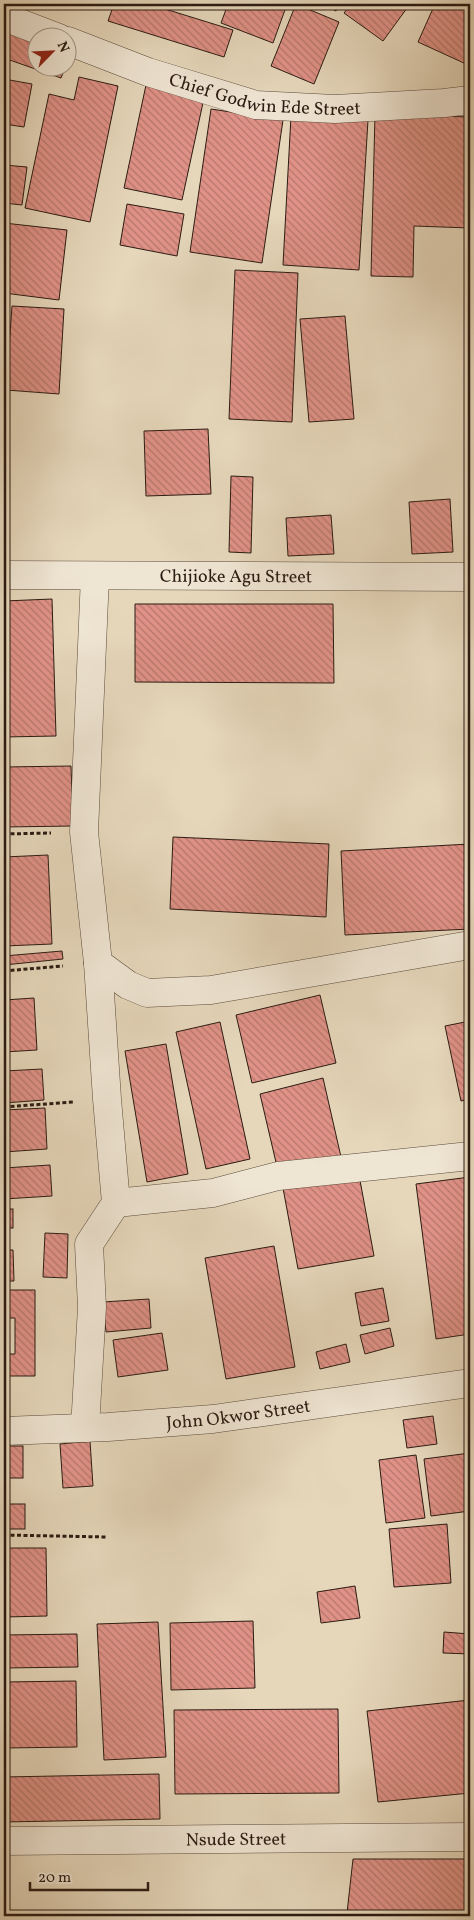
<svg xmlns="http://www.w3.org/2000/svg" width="474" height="1920" font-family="Vollkorn,serif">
<defs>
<pattern id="building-back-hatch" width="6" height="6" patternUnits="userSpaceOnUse" patternTransform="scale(1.25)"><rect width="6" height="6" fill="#e09287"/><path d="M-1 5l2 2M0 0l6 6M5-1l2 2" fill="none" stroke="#b6766d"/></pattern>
</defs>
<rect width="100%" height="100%" fill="#e6d7bb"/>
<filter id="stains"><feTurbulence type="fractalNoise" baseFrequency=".004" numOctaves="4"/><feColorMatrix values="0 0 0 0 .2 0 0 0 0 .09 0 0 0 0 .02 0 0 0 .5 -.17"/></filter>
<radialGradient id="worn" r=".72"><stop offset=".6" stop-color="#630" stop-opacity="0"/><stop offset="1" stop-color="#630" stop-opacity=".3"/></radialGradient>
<g fill="url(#building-back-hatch)" stroke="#2b1b12">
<path d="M 114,4 L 149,4 L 233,30 L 224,57 L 108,21 Z"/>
<path d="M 228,4 L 276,4 L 286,7 L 273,43 L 221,23 Z"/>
<path d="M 296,4 L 339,22 L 314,84 L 271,66 Z"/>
<path d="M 323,4 L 340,4 L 336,11 Z"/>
<path d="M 351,4 L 410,4 L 383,41 L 344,13 Z"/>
<path d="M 435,4 L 470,4 L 470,54 L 466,64 L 418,42 Z"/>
<path d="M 10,27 L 38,38 L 38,68 L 65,68 L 61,78 L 4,58 L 4,44 Z"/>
<path d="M 79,77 L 118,86 L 90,222 L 25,208 L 49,94 L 74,100 Z"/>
<path d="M 4,79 L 32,84 L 24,127 L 4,124 Z"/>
<path d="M 146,85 L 204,98 L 182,200 L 124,188 Z"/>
<path d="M 211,109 L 283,120 L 262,263 L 190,252 Z"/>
<path d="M 375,114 L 470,117 L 470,228 L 414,226 L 413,277 L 371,276 Z"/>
<path d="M 291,116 L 368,120 L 359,270 L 283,265 Z"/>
<path d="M 4,165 L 27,167 L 22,205 L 4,203 Z"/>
<path d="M 127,204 L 184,214 L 177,256 L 120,245 Z"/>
<path d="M 4,223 L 67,230 L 59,300 L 4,293 Z"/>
<path d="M 235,270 L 298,273 L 292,422 L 229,419 Z"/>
<path d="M 12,306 L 64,309 L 59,394 L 6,390 Z"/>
<path d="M 345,316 L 354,419 L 309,422 L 300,319 Z"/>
<path d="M 208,429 L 211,494 L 146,496 L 144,431 Z"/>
<path d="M 231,476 L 253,477 L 251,553 L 229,552 Z"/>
<path d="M 450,499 L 453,552 L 412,554 L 409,502 Z"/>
<path d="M 331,515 L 334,554 L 288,556 L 286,518 Z"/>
<path d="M 52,599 L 56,736 L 4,737 L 4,601 Z"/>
<path d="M 135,604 L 333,604 L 334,683 L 135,682 Z"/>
<path d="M 71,766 L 73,826 L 4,827 L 4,767 Z"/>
<path d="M 173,837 L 329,844 L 326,917 L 170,909 Z"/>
<path d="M 470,844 L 470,929 L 345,935 L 341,851 Z"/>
<path d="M 48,855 L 52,944 L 4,946 L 4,857 Z"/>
<path d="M 62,951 L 63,959 L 4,965 L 4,956 Z"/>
<path d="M 320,995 L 336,1063 L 252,1083 L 236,1015 Z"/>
<path d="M 34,998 L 37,1050 L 4,1052 L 4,1000 Z"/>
<path d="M 470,1021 L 470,1099 L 461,1101 L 445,1026 Z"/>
<path d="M 220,1022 L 250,1159 L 206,1169 L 176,1032 Z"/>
<path d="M 166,1044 L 188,1174 L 147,1182 L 125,1051 Z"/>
<path d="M 42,1069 L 44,1100 L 4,1103 L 4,1071 Z"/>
<path d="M 323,1078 L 341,1157 L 278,1171 L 260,1094 Z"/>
<path d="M 45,1108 L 47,1149 L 4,1152 L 4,1110 Z"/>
<path d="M 50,1165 L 52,1196 L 4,1199 L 4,1168 Z"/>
<path d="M 359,1175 L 374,1256 L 298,1269 L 283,1188 Z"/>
<path d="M 470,1177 L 470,1334 L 436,1339 L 416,1184 Z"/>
<rect x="4" y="1209" width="9" height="19"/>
<path d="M 45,1233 L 68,1234 L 67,1278 L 43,1277 Z"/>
<path d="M 274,1246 L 295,1367 L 226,1379 L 205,1258 Z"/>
<path d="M 4,1250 L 13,1250 L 14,1281 L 4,1281 Z"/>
<path d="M 383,1288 L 389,1321 L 361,1326 L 355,1293 Z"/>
<path d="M 4,1290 L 35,1290 L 35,1376 L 4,1376 L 4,1354 L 15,1354 L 15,1318 L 4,1318 Z"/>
<path d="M 149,1299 L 151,1328 L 106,1332 L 103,1302 Z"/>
<path d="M 390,1328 L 394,1346 L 365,1354 L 360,1335 Z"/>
<path d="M 162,1333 L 168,1370 L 118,1377 L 113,1340 Z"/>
<path d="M 346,1344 L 350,1362 L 320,1369 L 316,1352 Z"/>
<path d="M 433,1416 L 437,1444 L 407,1448 L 403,1420 Z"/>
<path d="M 90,1441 L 93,1486 L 63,1488 L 60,1444 Z"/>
<rect x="4" y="1446" width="19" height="32"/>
<path d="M 470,1453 L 470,1511 L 431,1516 L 424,1459 Z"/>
<path d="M 416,1455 L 425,1518 L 386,1523 L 379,1460 Z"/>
<rect x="4" y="1504" width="21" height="25"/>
<path d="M 447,1524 L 451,1583 L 394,1587 L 389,1529 Z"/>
<path d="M 4,1548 L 46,1548 L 47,1616 L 4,1617 Z"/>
<path d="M 355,1586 L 360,1618 L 321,1623 L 317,1592 Z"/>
<path d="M 253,1621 L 255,1688 L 171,1690 L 170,1623 Z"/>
<path d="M 158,1622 L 166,1757 L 104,1760 L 97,1624 Z"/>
<path d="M 444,1632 L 470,1634 L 470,1654 L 443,1653 Z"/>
<path d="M 77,1634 L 78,1667 L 4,1668 L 4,1635 Z"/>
<path d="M 76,1681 L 77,1747 L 4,1748 L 4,1682 Z"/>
<path d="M 470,1700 L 470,1793 L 378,1802 L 367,1711 Z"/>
<path d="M 338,1709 L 339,1793 L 175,1794 L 174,1710 Z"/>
<path d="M 159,1774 L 160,1819 L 4,1822 L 4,1777 Z"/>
<path d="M 353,1859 L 470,1859 L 470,1916 L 347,1913 Z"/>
</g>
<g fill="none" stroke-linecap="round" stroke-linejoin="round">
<g stroke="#5a4a3c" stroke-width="29">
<g id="minor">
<path d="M 4,17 L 59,38"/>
<path id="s1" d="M 68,41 L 148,72 L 256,105 L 335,109 L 444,103 L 470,100"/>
<path id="s2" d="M 4,575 L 470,577"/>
<path d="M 95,576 L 84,832 L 98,963 L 128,985 L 147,993 L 211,990 L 470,945"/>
<path d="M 116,1203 L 213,1193 L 278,1176 L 470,1156"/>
<path d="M 85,1428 L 92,1307 L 89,1244 L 116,1203 L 107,1099 L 98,963"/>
<path id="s3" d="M 4,1431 L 108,1427 L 213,1419 L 470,1383"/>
<path id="s4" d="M 4,1841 L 470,1837"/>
</g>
</g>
<g stroke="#2b1b12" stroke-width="3" stroke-dasharray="4 2.5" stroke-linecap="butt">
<path d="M 4,834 L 51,833"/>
<path d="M 4,971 L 63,966"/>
<path d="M 4,1107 L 73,1102"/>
<path d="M 4,1535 L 106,1537"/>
</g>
<use href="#minor" stroke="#efe5d3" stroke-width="28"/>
</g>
<g text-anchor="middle" stroke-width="5" stroke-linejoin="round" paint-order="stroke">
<g font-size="18" fill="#2b1b12" stroke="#efe5d3">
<text dy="6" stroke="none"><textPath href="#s1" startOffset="206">Chief Godwin Ede Street</textPath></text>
<text dy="6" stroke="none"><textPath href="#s2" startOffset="232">Chijioke Agu Street</textPath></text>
<text dy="6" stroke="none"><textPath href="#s3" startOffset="235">John Okwor Street</textPath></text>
<text dy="6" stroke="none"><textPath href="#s4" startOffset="232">Nsude Street</textPath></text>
</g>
</g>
<rect width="474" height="1920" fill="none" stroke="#e6d7bb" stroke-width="20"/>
<rect x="5" y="5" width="464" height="1910" fill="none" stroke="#2b1b12" stroke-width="2.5"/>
<rect x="10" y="10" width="454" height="1900" fill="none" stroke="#2b1b12"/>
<g transform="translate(52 52) rotate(66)"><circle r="24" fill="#efe5d3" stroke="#a19486"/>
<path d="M0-4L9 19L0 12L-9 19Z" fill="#8f2418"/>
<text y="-8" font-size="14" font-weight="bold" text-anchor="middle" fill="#2b1b12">N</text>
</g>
<path d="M30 1882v8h118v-8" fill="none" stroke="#2b1b12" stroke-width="2.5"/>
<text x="38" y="1882" font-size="15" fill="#2b1b12" stroke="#efe5d3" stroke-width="4" paint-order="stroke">20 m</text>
<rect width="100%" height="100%" filter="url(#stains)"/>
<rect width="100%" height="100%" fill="url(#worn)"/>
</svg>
